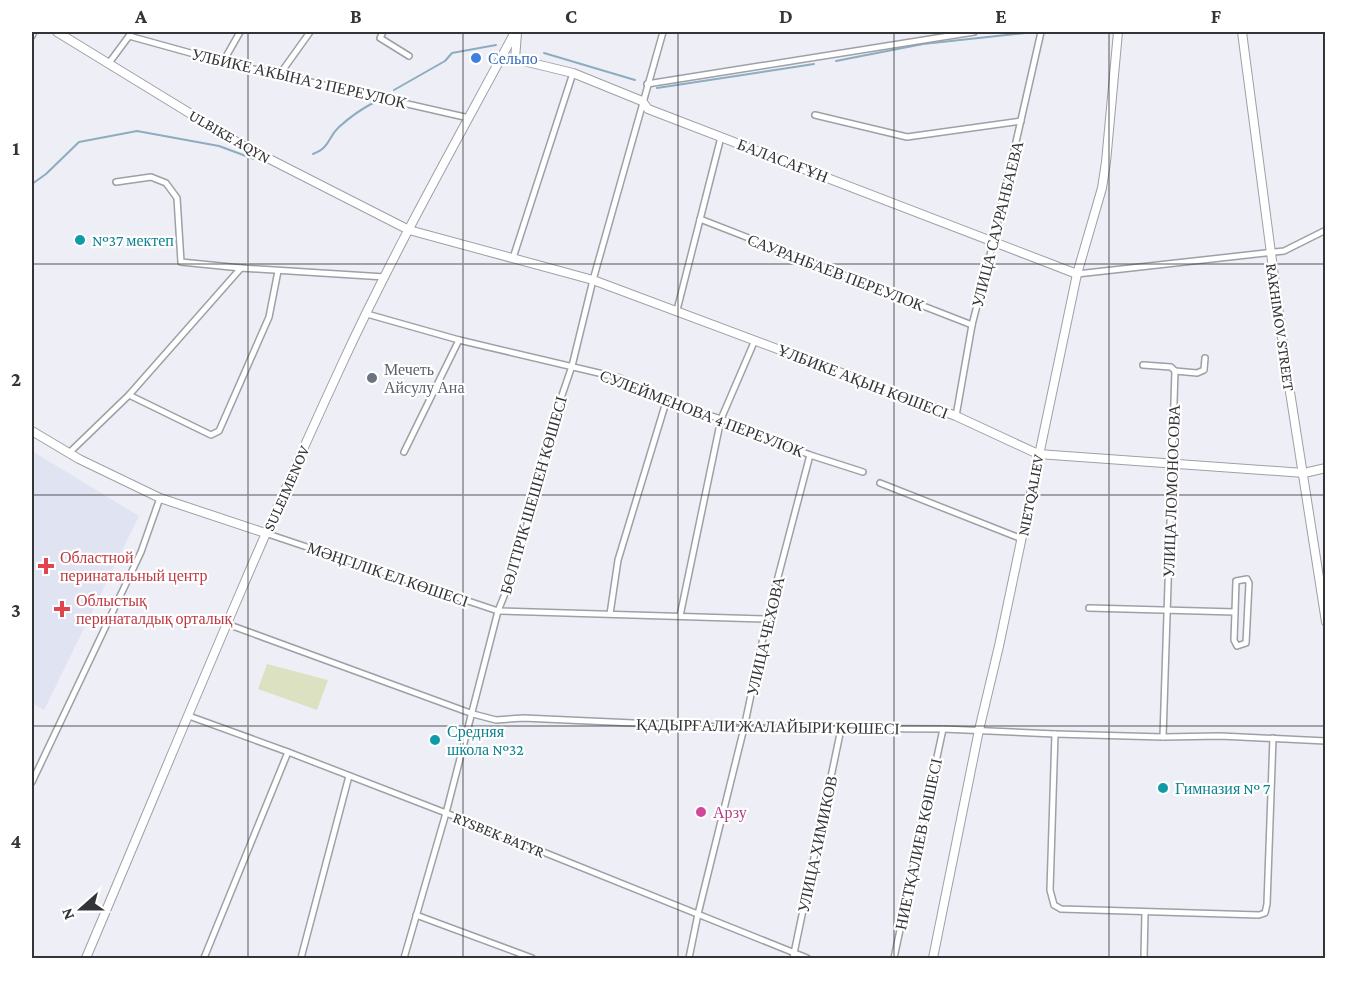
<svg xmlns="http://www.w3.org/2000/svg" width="1357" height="990" font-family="'Crimson Pro',serif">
<rect width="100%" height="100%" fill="#eeeff6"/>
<path fill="#e0e3f1" d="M 32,451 L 139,516 L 44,710 L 32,703 Z"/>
<path fill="#dbe1c1" d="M 267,664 L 328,680 L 317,710 L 258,689 Z"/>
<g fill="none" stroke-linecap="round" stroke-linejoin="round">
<g stroke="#8cacbf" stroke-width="2">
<path d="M 544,53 L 635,80"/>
<path d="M 836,61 L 923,44 L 1026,33"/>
<path d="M 657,88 L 814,64"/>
<path d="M 394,90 L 445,61 L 452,53 L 496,45"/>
<path d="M 313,154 C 331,147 327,138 339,127 C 350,117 363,108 375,102"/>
<path d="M 32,184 L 46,174 L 79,142 L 137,131 L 219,146 L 254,159"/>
</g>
<g stroke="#9ea0a6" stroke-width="8">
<g id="street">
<path d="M 383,32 L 380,38 L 409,56"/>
<path d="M 32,36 L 34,32"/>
<path d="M 129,36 L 223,62 L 469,118"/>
<path d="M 223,62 L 240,32"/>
<path d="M 109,63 L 132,32"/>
<path d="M 280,74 L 310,32"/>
<path d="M 647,84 L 974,32"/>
<path d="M 815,115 L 907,137 L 1021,121"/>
<path d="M 116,182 L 151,177 L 166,183 L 177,198 L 181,262 L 241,268"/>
<path d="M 700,219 L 972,325"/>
<path d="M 513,258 L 573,73"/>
<path d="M 1077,274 L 1284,251 L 1326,230"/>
<path d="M 677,310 L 721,137"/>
<path d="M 367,314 L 459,340 L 620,378 L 666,402 L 721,419 L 810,455 L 863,472"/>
<path d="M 1143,365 L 1171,367 L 1175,371 L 1163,737"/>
<path d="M 1175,371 L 1197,373 L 1204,370 L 1205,358"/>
<path d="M 129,395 L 211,435 L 219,431 L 269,317 L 278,271"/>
<path d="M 956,416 L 972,325 L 993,243 L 1041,32"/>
<path d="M 404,452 L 459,340"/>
<path d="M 69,453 L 129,395 L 241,268 L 385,277"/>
<path d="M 880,483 L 1022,539"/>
<path d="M 265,533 L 498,611 L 767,619"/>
<path d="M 1089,608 L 1235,612 L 1234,640 L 1237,646 L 1246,643 L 1249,583 L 1247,579 L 1236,581 L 1235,612"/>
<path d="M 610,614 L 618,560 L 666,402"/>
<path d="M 680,616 L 721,419 L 755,340"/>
<path d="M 227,624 L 473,714 L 496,720 L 523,718 L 744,728 L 943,729 L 1055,734 L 1163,737 L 1220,736 L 1326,741"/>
<path d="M 189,716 L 288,752 L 446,813 L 807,958"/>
<path d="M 1055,734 L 1050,890 L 1054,905 L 1061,909 L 1259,915 L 1265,913 L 1267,904 L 1273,738"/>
<path d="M 32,782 L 141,552 L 160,498"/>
<path d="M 416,915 L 532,958"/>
<path d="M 204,958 L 288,752"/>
<path d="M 301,958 L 349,776"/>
<path d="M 404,958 L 446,813 L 498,611 L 515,569 L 559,404 L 572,366 L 593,280 L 663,32"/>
<path d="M 689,958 L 698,914 L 744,728 L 767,619 L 810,455"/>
<path d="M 793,958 L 841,729"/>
<path d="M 894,958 L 943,729"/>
<path d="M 1144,958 L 1145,913"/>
</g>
</g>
<g stroke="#9ea0a6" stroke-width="10">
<g id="secondary">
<path d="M 57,32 L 240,144 L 409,230 L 593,280 L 903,396 L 956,416 L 1038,454 L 1304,473 L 1326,468"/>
<path d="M 1242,32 L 1285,360 L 1326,622"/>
<path d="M 517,33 L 515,59 L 573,73 L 642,101 L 648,109 L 1077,274"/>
<path d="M 32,431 L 79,459 L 160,498 L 265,533"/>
<path d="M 86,958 C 170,760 251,560 342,364 C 394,251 456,142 515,32"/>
<path d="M 933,958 L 979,730 L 999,646 L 1077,274 L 1102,188 L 1106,162 L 1118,32"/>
</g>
</g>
<use href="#street" stroke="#fff" stroke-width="5"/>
<use href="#secondary" stroke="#fff" stroke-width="8"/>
</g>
<path fill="none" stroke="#333437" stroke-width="1.5" stroke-opacity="0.55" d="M 248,32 L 248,958M 463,32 L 463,958M 678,32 L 678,958M 894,32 L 894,958M 1109,32 L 1109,958M 32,264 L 1326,264M 32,495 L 1326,495M 32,726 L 1326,726"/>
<circle fill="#3f7fe0" stroke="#fff" stroke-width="2" cx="476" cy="58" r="6"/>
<g fill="#0f9aa8" stroke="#fff" stroke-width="2">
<circle cx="80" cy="240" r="6"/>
<circle cx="435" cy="740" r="6"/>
<circle cx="1163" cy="788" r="6"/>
</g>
<circle fill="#6b7280" stroke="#fff" stroke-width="2" cx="372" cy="378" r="6"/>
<g fill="#e0444e" stroke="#fff" stroke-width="2">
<path d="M43 557h6v6h6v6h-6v6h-6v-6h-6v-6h6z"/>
<path d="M59 600h6v6h6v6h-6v6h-6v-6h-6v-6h6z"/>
</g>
<circle fill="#d1479c" stroke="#fff" stroke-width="2" cx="701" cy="812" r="6"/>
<g text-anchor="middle" stroke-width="4.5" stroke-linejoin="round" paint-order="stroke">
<g font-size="16" fill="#366cbe" stroke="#fff" text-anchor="start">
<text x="488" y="64">Сельпо</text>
</g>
<g font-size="16" fill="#333437" stroke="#fff">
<text transform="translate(299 78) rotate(13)" y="6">УЛБИКЕ АКЫНА 2 ПЕРЕУЛОК</text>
<text transform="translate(230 136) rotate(30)" y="6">ULBIKE AQYN</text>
<text transform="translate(783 160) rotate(21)" y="6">БАЛАСАҒҰН</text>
<text transform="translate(997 224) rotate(-76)" y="6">УЛИЦА САУРАНБАЕВА</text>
<text transform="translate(836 272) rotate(21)" y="6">САУРАНБАЕВ ПЕРЕУЛОК</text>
<text transform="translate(1281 327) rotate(82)" y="6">RAKHIMOV STREET</text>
<text transform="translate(863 381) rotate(21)" y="6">ҰЛБИКЕ АҚЫН КӨШЕСІ</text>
<text transform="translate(702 413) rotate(21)" y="6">СУЛЕЙМЕНОВА 4 ПЕРЕУЛОК</text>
<text transform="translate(286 488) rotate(-66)" y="6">SULEIMENOV</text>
<text transform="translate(1171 491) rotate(-88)" y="6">УЛИЦА ЛОМОНОСОВА</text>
<text transform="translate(533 495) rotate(-74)" y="6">БӨЛТІРІК ШЕШЕН КӨШЕСІ</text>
<text transform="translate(1030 495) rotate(-79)" y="6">NIETQALIEV</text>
<text transform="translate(388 574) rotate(19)" y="6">МӘҢГІЛІК ЕЛ КӨШЕСІ</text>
<text transform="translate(765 636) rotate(-77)" y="6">УЛИЦА ЧЕХОВА</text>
<text transform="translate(768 726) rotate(1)" y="6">ҚАДЫРҒАЛИ ЖАЛАЙЫРИ КӨШЕСІ</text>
<text transform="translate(499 834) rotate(22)" y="6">RYSBEK BATYR</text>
<text transform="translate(817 844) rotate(-78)" y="6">УЛИЦА ХИМИКОВ</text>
<text transform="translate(918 844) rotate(-78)" y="6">НИЕТҚАЛИЕВ КӨШЕСІ</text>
</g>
<g font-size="16" fill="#0d838f" stroke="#fff" text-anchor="start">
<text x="92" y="246">№37 мектеп</text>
<text x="447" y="737">Средняя<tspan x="447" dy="18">школа №32</tspan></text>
<text x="1175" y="794">Гимназия № 7</text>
</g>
<g font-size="16" fill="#5b616d" stroke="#fff" text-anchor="start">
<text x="384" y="375">Мечеть<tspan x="384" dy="18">Айсулу Ана</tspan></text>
</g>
<g font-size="16" fill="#be3a42" stroke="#fff" text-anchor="start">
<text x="60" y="563">Областной<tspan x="60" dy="18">перинатальный центр</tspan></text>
<text x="76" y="606">Облыстық<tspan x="76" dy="18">перинаталдық орталық</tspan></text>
</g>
<g font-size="16" fill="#b23c85" stroke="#fff" text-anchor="start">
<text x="713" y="818">Арзу</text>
</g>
</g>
<rect width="1357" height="990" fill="none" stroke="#ffffff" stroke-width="66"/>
<g transform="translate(81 909) rotate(249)" stroke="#ffffff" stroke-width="4.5" paint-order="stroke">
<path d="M0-4.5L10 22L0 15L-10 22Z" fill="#333437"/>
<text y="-9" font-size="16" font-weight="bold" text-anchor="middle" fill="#333437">N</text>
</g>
<rect x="33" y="33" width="1291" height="924" fill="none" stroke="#333437" stroke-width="2"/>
<g font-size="20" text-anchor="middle" font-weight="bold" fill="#333437">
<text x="141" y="23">A</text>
<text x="356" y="23">B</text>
<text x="571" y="23">C</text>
<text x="786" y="23">D</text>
<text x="1001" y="23">E</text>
<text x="1216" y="23">F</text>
<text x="16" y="155">1</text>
<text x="16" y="386">2</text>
<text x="16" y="617">3</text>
<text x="16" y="848">4</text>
</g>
</svg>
